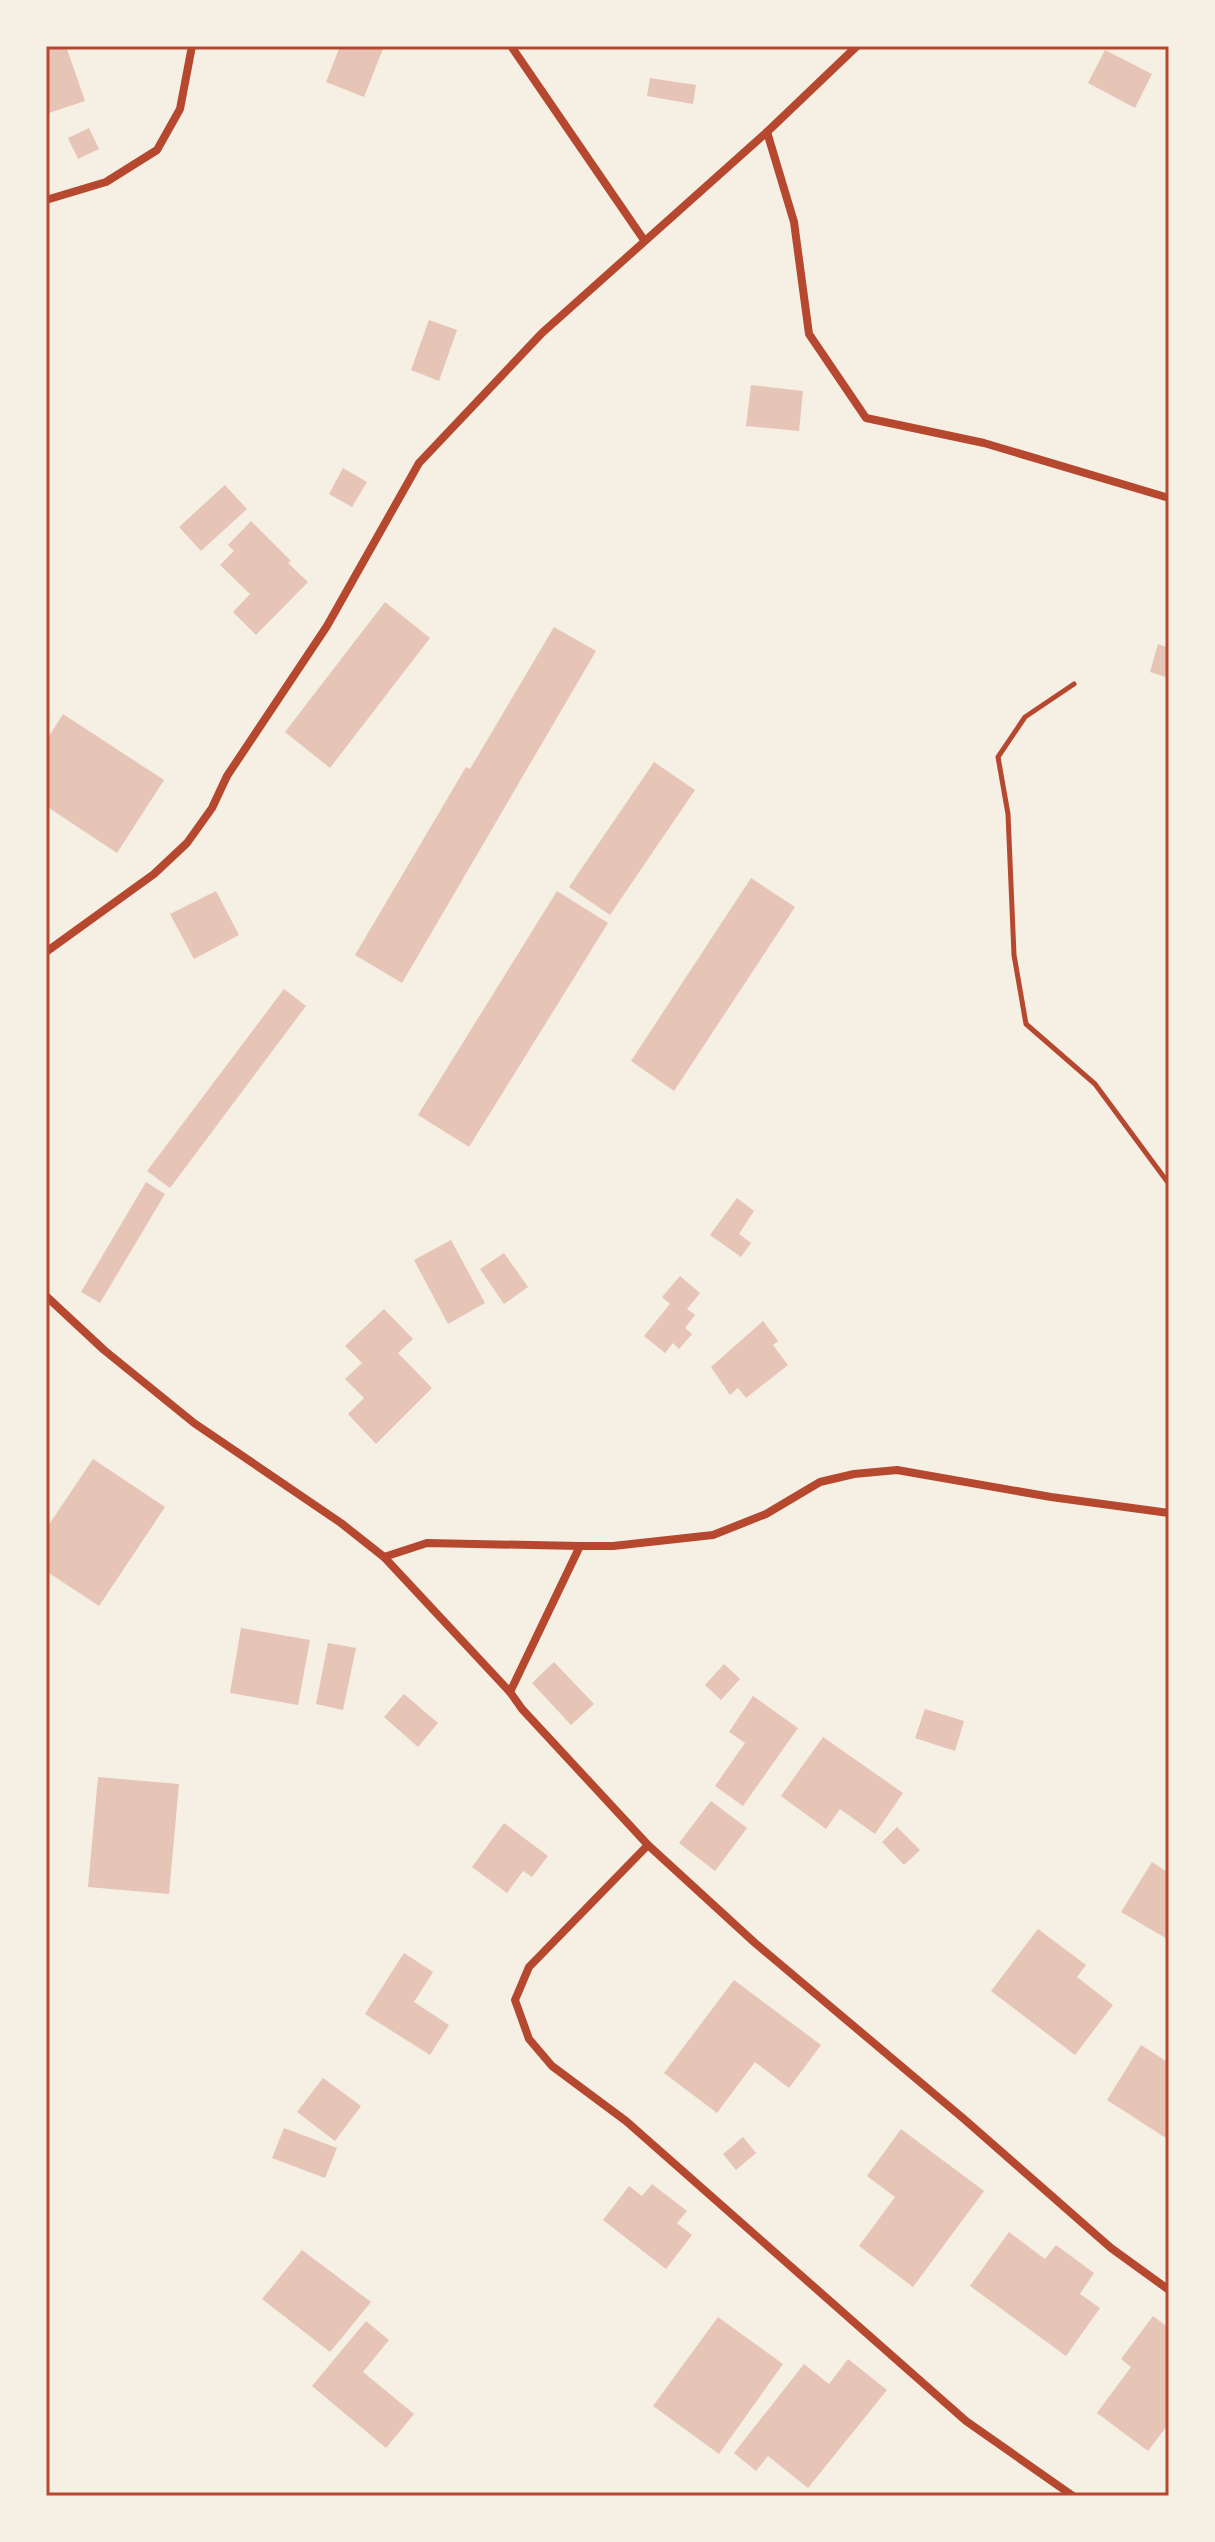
<svg xmlns="http://www.w3.org/2000/svg" width="1215" height="2542" font-family="Inter,sans-serif">
<rect width="100%" height="100%" fill="#f6efe4"/>
<g fill="#e6c5b7">
<path d="M 66,46 L 85,101 L 46,114 L 46,47 Z"/>
<path d="M 340,46 L 384,46 L 364,97 L 326,82 Z"/>
<path d="M 1105,50 L 1152,74 L 1135,108 L 1088,83 Z"/>
<path d="M 650,78 L 696,85 L 693,104 L 647,96 Z"/>
<path d="M 89,128 L 99,149 L 78,159 L 68,138 Z"/>
<path d="M 429,320 L 457,330 L 439,381 L 411,370 Z"/>
<path d="M 751,385 L 803,391 L 799,431 L 746,426 Z"/>
<path d="M 343,468 L 367,482 L 352,507 L 329,494 Z"/>
<path d="M 225,485 L 247,509 L 201,551 L 179,527 Z"/>
<path d="M 251,521 L 291,561 L 288,563 L 308,582 L 256,635 L 233,612 L 250,594 L 220,565 L 234,551 L 228,545 Z"/>
<path d="M 385,602 L 430,638 L 330,768 L 285,732 Z"/>
<path d="M 554,627 L 596,651 L 402,983 L 355,955 L 466,767 L 470,769 Z"/>
<path d="M 1158,644 L 1169,648 L 1169,678 L 1150,672 Z"/>
<path d="M 63,714 L 164,780 L 117,853 L 46,806 L 46,741 Z"/>
<path d="M 654,762 L 695,790 L 610,915 L 569,887 Z"/>
<path d="M 751,878 L 795,907 L 674,1091 L 631,1061 Z"/>
<path d="M 216,891 L 239,935 L 194,959 L 170,914 Z"/>
<path d="M 557,891 L 608,923 L 469,1147 L 418,1115 Z"/>
<path d="M 284,989 L 306,1006 L 170,1188 L 147,1171 Z"/>
<path d="M 146,1182 L 165,1194 L 100,1303 L 81,1292 Z"/>
<path d="M 737,1198 L 754,1211 L 739,1234 L 751,1243 L 741,1257 L 710,1235 Z"/>
<path d="M 451,1240 L 485,1303 L 448,1324 L 414,1260 Z"/>
<path d="M 504,1253 L 528,1287 L 504,1304 L 480,1269 Z"/>
<path d="M 680,1276 L 700,1293 L 687,1309 L 695,1315 L 685,1328 L 692,1334 L 679,1349 L 673,1343 L 665,1353 L 644,1336 L 670,1304 L 662,1297 Z"/>
<path d="M 384,1309 L 413,1339 L 398,1353 L 432,1388 L 376,1444 L 348,1414 L 364,1398 L 345,1379 L 362,1363 L 345,1346 Z"/>
<path d="M 763,1321 L 778,1341 L 773,1345 L 788,1365 L 746,1398 L 738,1388 L 730,1395 L 711,1367 Z"/>
<path d="M 93,1459 L 165,1507 L 99,1606 L 46,1571 L 46,1529 Z"/>
<path d="M 241,1628 L 310,1640 L 298,1705 L 230,1693 Z"/>
<path d="M 328,1643 L 356,1648 L 343,1710 L 316,1704 Z"/>
<path d="M 554,1662 L 594,1704 L 571,1725 L 532,1683 Z"/>
<path d="M 724,1664 L 740,1679 L 721,1700 L 705,1685 Z"/>
<path d="M 404,1694 L 438,1723 L 418,1747 L 384,1717 Z"/>
<path d="M 753,1696 L 798,1728 L 743,1806 L 715,1786 L 745,1743 L 729,1732 Z"/>
<path d="M 925,1709 L 964,1721 L 955,1751 L 915,1738 Z"/>
<path d="M 823,1737 L 903,1793 L 875,1834 L 840,1809 L 826,1829 L 781,1796 Z"/>
<path d="M 98,1777 L 179,1784 L 169,1894 L 88,1887 Z"/>
<path d="M 711,1801 L 747,1828 L 715,1871 L 679,1843 Z"/>
<path d="M 504,1823 L 548,1856 L 532,1877 L 523,1871 L 507,1893 L 472,1867 Z"/>
<path d="M 897,1827 L 920,1850 L 904,1865 L 882,1842 Z"/>
<path d="M 1152,1862 L 1169,1873 L 1169,1940 L 1121,1912 Z"/>
<path d="M 1038,1929 L 1086,1965 L 1077,1977 L 1113,2005 L 1075,2055 L 991,1991 Z"/>
<path d="M 404,1953 L 433,1972 L 414,2002 L 449,2025 L 430,2055 L 365,2014 Z"/>
<path d="M 734,1980 L 821,2045 L 789,2088 L 755,2062 L 717,2113 L 664,2073 Z"/>
<path d="M 1141,2045 L 1169,2063 L 1169,2140 L 1107,2100 Z"/>
<path d="M 323,2078 L 361,2106 L 335,2141 L 297,2112 Z"/>
<path d="M 284,2128 L 337,2148 L 325,2178 L 272,2158 Z"/>
<path d="M 901,2129 L 984,2191 L 913,2287 L 859,2246 L 895,2197 L 867,2176 Z"/>
<path d="M 743,2137 L 756,2153 L 736,2170 L 723,2154 Z"/>
<path d="M 652,2184 L 687,2211 L 677,2223 L 692,2235 L 666,2269 L 603,2220 L 629,2186 L 642,2196 Z"/>
<path d="M 1009,2232 L 1045,2259 L 1056,2245 L 1094,2273 L 1080,2294 L 1100,2308 L 1066,2356 L 970,2286 Z"/>
<path d="M 302,2250 L 371,2302 L 330,2352 L 262,2299 Z"/>
<path d="M 1153,2316 L 1169,2328 L 1169,2423 L 1148,2451 L 1097,2413 L 1131,2367 L 1121,2359 Z"/>
<path d="M 718,2317 L 783,2364 L 719,2454 L 653,2406 Z"/>
<path d="M 366,2321 L 389,2340 L 363,2372 L 414,2414 L 386,2448 L 312,2386 Z"/>
<path d="M 848,2359 L 887,2390 L 808,2488 L 768,2456 L 756,2471 L 734,2453 L 804,2364 L 829,2384 Z"/>
</g>
<g fill="none" stroke-linecap="round" stroke-linejoin="round">
<path stroke="#b5482f" stroke-width="5" d="M 1074,684 L 1025,717 L 998,757 L 1008,814 L 1014,955 L 1026,1024 L 1095,1084 L 1169,1184"/>
<g stroke="#b5482f" stroke-width="8">
<path d="M 511,46 L 644,240"/>
<path d="M 767,132 L 794,222 L 809,334 L 866,418 L 984,443 L 1169,498"/>
<path d="M 46,200 L 106,182 L 157,150 L 180,109 L 192,46"/>
<path d="M 46,952 L 154,874 L 187,843 L 212,808 L 227,776 L 327,626 L 419,463 L 542,333 L 767,132 L 857,46"/>
<path d="M 46,1296 L 104,1350 L 194,1423 L 341,1523 L 384,1557 L 510,1692 L 522,1709 L 648,1845 L 755,1943 L 964,2119 L 1111,2248 L 1169,2290"/>
<path d="M 384,1557 L 427,1543 L 580,1546"/>
<path d="M 510,1692 L 580,1546 L 613,1546 L 713,1535 L 766,1514 L 820,1482 L 854,1474 L 897,1470 L 1051,1497 L 1169,1513"/>
<path d="M 648,1845 L 529,1967 L 515,2000 L 529,2039 L 552,2066 L 626,2121 L 966,2421 L 1073,2496"/>
</g>
</g>
<rect width="1215" height="2542" fill="none" stroke="#f6efe4" stroke-width="96"/>
<rect x="48" y="48" width="1119" height="2446" fill="none" stroke="#b5482f" stroke-width="3"/>
</svg>
